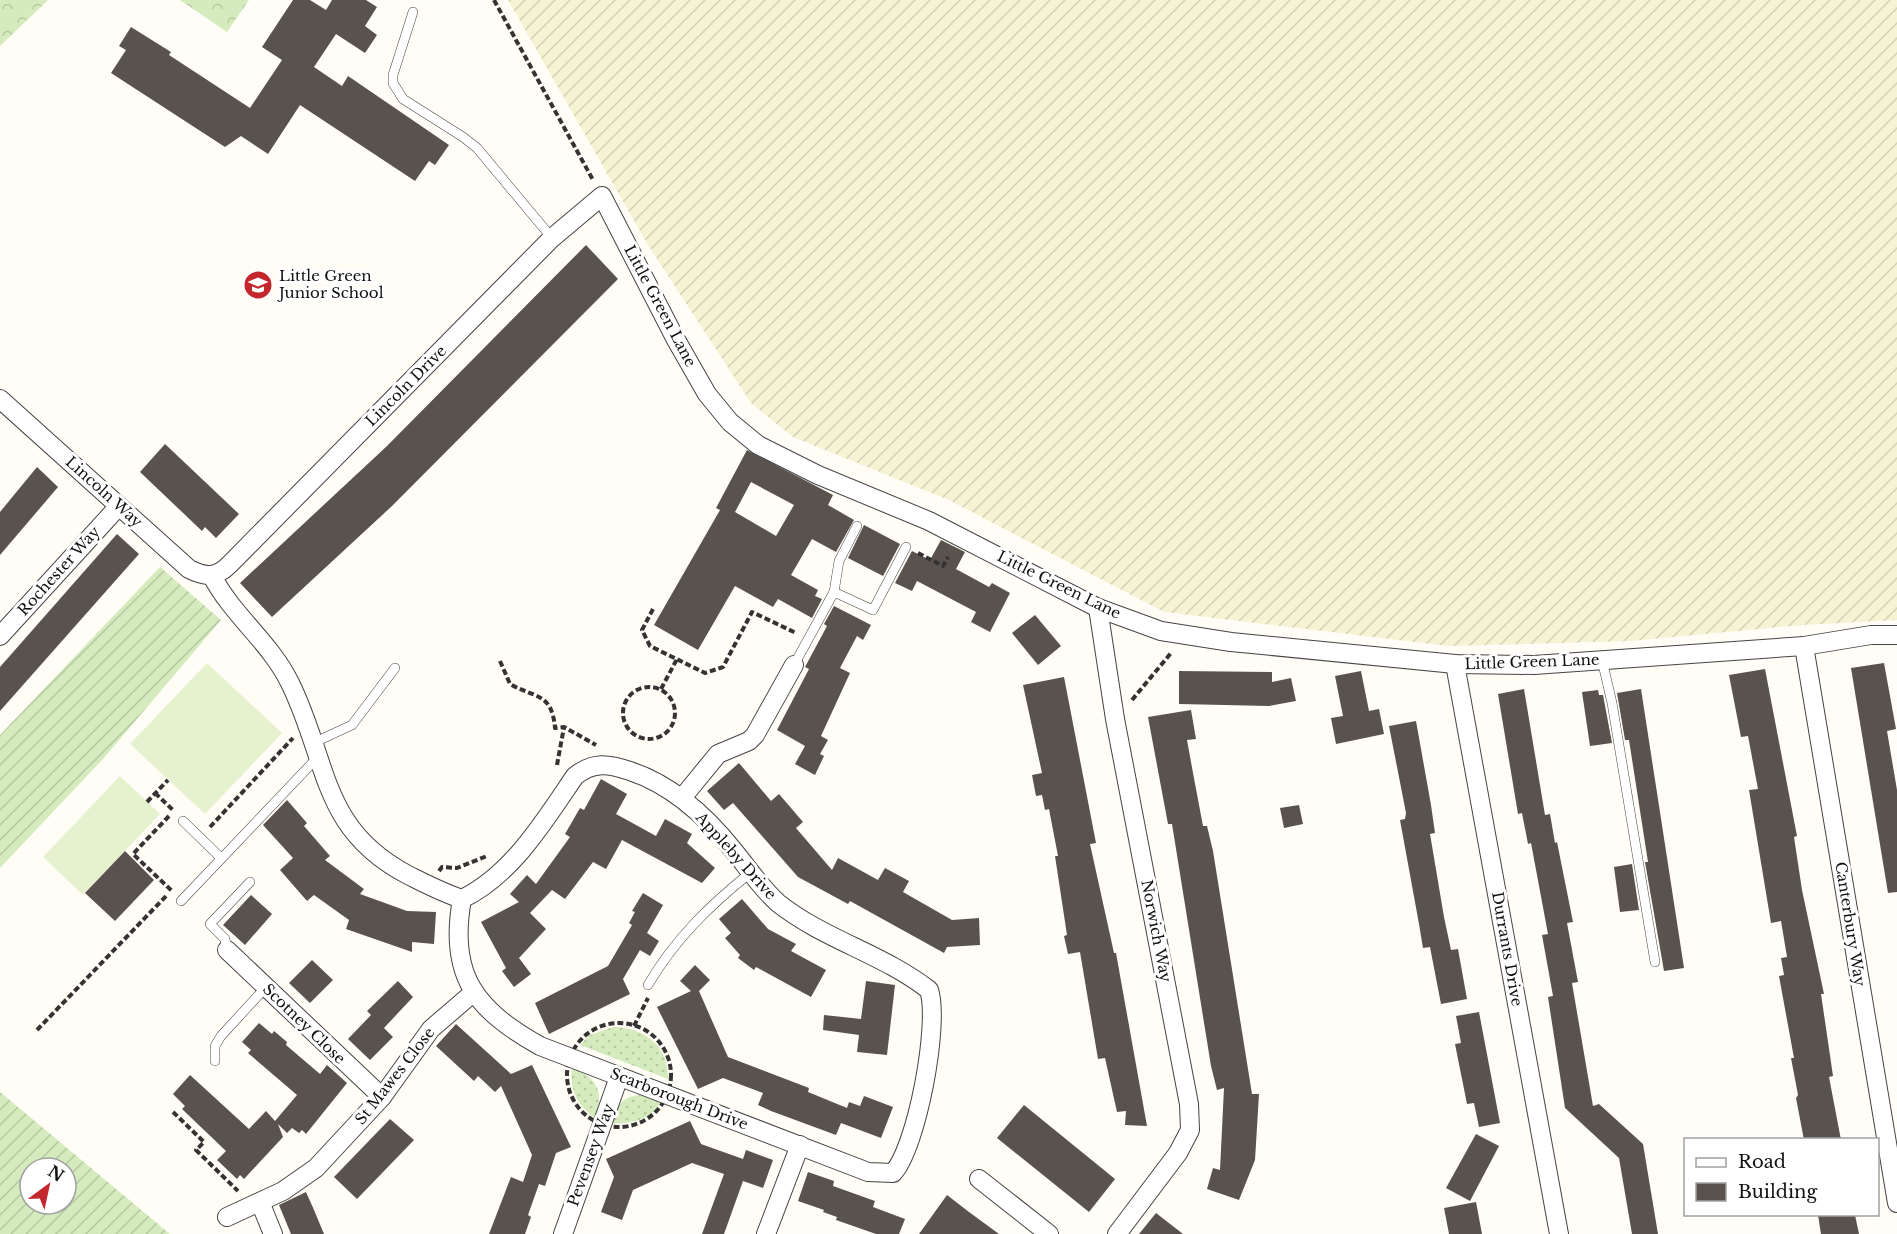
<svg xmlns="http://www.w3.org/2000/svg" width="1897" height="1234" font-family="'Libre Baskerville',serif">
<defs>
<pattern id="farmland-furrows" width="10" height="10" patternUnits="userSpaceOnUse" patternTransform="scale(1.5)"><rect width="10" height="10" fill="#f6f3d4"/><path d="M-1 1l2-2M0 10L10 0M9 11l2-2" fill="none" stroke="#d2cfb5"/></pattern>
<pattern id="grass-dots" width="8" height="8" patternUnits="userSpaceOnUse" patternTransform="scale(1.5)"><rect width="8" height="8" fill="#d5ebbd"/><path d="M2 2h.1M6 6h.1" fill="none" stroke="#b6c8a1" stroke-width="1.8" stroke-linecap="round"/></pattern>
<pattern id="park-crowns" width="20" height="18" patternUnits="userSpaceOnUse" patternTransform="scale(1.5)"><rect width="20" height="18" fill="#d5ebbd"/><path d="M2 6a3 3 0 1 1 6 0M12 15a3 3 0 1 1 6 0" fill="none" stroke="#b6c8a1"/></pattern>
<pattern id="garden-furrows" width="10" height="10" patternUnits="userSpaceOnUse" patternTransform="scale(1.5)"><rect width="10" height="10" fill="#d5ebbd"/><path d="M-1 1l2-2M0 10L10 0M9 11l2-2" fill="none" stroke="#b6c8a1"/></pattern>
</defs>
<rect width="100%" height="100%" fill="#fffdf5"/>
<path fill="url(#farmland-furrows)" d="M 508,0 L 1897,0 L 1897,620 L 1802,625 L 1631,641 L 1449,646 L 1164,612 L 949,500 L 793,437 L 751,403 L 648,245 Z"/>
<g fill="url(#grass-dots)">
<path d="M 613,1027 C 644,1027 669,1046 668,1079 L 580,1045 L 590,1035 Z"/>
<path d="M 572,1068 C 598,1078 604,1092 595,1118 C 578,1106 569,1090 572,1068 Z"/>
<path d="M 644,1095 L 661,1101 C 652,1120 629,1125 610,1123 C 617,1105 623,1095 644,1095 Z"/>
</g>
<g fill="url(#park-crowns)">
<path d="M 0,0 L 48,0 L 0,46 Z"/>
<path d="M 180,0 L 249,0 L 227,32 Z"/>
</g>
<g fill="url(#garden-furrows)" fill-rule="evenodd">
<path d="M 160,567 L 221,620 L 103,759 L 0,868 L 0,735 Z"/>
<path d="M 0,1092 L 170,1234 L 0,1234 ZM 30,1168 L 66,1168 L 66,1204 L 30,1204 Z"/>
</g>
<g fill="#e6f2cf">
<path d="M 207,663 L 282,733 L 205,814 L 130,744 Z"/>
<path d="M 120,776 L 160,814 L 83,895 L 43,857 Z"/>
</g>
<g fill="#5a524d" fill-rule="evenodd">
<path d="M 293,0 L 310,0 L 326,10 L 332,0 L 366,0 L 377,7 L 365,26 L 377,35 L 365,53 L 336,34 L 314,67 L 342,86 L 348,76 L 449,145 L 435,165 L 429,161 L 415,181 L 300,105 L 268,154 L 241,136 L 225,147 L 111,73 L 126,50 L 119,46 L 131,27 L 171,52 L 169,55 L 250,108 L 282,60 L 262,47 Z"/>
<path d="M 586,245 L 618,279 L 392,506 L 272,617 L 240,583 L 387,446 Z"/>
<path d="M 165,444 L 239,514 L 216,538 L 205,527 L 202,531 L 140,472 Z"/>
<path d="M 747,450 L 833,495 L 828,505 L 854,520 L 836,552 L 812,539 L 791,575 L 818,590 L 815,596 L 822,599 L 812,618 L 778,599 L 773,607 L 735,586 L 698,650 L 654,625 L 720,510 L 716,508 ZM 751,482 L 794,505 L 776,536 L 735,512 Z"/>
<path d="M 37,467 L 58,487 L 0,555 L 0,512 Z"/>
<path d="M 864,525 L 900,544 L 883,576 L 848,558 Z"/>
<path d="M 117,534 L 139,554 L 0,711 L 0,667 Z"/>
<path d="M 941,540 L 965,552 L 956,569 L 989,587 L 992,583 L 1010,593 L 990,632 L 971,622 L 976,612 L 917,581 L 912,591 L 895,583 L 912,551 L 930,560 Z"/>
<path d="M 834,606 L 871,625 L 863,640 L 857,636 L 840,668 L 850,673 L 821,736 L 828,740 L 820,754 L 824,756 L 815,775 L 795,764 L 805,746 L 777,730 L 809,669 L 805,667 L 827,626 L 824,624 Z"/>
<path d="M 1035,615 L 1061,646 L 1038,665 L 1012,633 Z"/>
<path d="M 1884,663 L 1896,729 L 1887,731 L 1897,790 L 1897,892 L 1888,893 L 1851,668 Z"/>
<path d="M 1765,669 L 1797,836 L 1794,837 L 1802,890 L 1824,994 L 1821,994 L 1833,1076 L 1829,1077 L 1841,1140 L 1804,1140 L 1796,1098 L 1798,1095 L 1791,1058 L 1794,1058 L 1779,976 L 1784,975 L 1781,958 L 1787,957 L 1781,921 L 1771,923 L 1749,790 L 1758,789 L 1748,736 L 1741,737 L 1729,675 Z"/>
<path d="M 1179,671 L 1272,672 L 1272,682 L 1291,678 L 1296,701 L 1269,706 L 1179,704 Z"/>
<path d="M 1361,671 L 1369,711 L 1379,709 L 1384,734 L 1336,744 L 1331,718 L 1343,716 L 1335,676 Z"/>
<path d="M 1064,677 L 1096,843 L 1090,844 L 1114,953 L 1116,953 L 1147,1126 L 1125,1125 L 1126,1111 L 1117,1112 L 1105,1058 L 1098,1059 L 1080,952 L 1068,954 L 1064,936 L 1067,935 L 1055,856 L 1058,856 L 1049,809 L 1045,810 L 1042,795 L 1036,796 L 1032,775 L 1042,773 L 1023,685 Z"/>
<path d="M 1524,689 L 1545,815 L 1550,814 L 1555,843 L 1557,842 L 1573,922 L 1567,923 L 1578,982 L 1572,983 L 1593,1106 L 1599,1104 L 1643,1144 L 1658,1234 L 1632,1234 L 1619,1158 L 1565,1108 L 1548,997 L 1553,996 L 1542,935 L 1548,934 L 1531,843 L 1528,844 L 1522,813 L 1518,814 L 1498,694 Z"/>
<path d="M 1641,689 L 1684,968 L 1664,971 L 1645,862 L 1648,862 L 1629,740 L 1625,740 L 1617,693 Z"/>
<path d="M 1598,690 L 1599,695 L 1603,695 L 1612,743 L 1590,746 L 1582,692 Z"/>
<path d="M 1191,710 L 1196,739 L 1187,740 L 1193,773 L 1203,826 L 1207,826 L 1213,851 L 1252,1094 L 1259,1094 L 1255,1160 L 1239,1200 L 1207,1189 L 1213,1168 L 1220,1170 L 1224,1088 L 1217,1090 L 1211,1066 L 1172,824 L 1168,824 L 1148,717 Z"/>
<path d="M 1416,721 L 1431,805 L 1435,833 L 1430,834 L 1444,917 L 1451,950 L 1458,949 L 1467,999 L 1441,1004 L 1430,947 L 1423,948 L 1419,924 L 1400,820 L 1405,819 L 1406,813 L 1389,726 Z"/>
<path d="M 739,763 L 771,801 L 779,794 L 803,822 L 796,828 L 832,870 L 838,858 L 878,880 L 885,868 L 909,881 L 903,892 L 952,920 L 979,918 L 980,945 L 947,947 L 944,953 L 850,901 L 848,904 L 798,877 L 733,803 L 724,810 L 707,791 Z"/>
<path d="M 601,779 L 627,794 L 616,814 L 656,836 L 665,819 L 692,834 L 687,843 L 715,868 L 702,883 L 622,840 L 606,869 L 593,862 L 565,899 L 552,890 L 530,913 L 546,929 L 519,958 L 531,974 L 514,987 L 502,971 L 506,968 L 481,922 L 519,902 L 510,894 L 527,875 L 536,884 L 570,837 L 565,834 L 580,808 L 584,810 Z"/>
<path d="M 287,800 L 307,823 L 304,826 L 330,856 L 325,860 L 364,889 L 360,894 L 407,911 L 436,912 L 434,944 L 412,942 L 412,952 L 346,929 L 349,920 L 314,895 L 307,901 L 280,870 L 293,858 L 263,825 Z"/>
<path d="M 1299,805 L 1303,824 L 1284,828 L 1280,808 Z"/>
<path d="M 125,851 L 154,880 L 115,921 L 85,893 Z"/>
<path d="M 1632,864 L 1639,910 L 1620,912 L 1614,867 Z"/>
<path d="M 643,893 L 663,905 L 647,933 L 659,941 L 650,956 L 640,950 L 623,979 L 630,994 L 549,1034 L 535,1003 L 608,966 L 632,925 L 629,923 L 635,912 L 632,911 Z"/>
<path d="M 251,895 L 272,914 L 245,945 L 223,925 Z"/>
<path d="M 742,899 L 768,929 L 796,944 L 791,951 L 826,970 L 811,997 L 756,967 L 754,970 L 738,958 L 740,955 L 725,938 L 731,933 L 719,919 Z"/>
<path d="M 312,960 L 333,980 L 310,1003 L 289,983 Z"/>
<path d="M 695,965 L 710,980 L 699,991 L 728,1057 L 809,1088 L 808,1092 L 847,1108 L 849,1102 L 860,1106 L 864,1096 L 893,1107 L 881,1138 L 841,1123 L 836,1135 L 771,1111 L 758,1105 L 763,1093 L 723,1078 L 698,1089 L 657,1007 L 691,991 L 680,981 Z"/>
<path d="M 398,981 L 413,997 L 384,1028 L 393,1037 L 370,1060 L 348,1039 L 371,1015 L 367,1011 Z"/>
<path d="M 866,981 L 895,985 L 887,1055 L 857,1052 L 859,1035 L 823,1030 L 824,1015 L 861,1019 Z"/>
<path d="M 1479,1012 L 1500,1123 L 1479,1127 L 1474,1103 L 1467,1104 L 1455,1044 L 1461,1043 L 1456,1016 Z"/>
<path d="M 259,1023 L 272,1034 L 274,1031 L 287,1042 L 286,1045 L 320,1074 L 327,1065 L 347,1083 L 306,1134 L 302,1130 L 299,1133 L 292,1128 L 287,1133 L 278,1124 L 283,1137 L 244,1179 L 240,1175 L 237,1179 L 217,1160 L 226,1151 L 182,1109 L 185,1106 L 173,1094 L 190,1075 L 249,1129 L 266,1111 L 275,1121 L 297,1095 L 248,1053 L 251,1050 L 242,1042 Z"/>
<path d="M 456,1024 L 511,1074 L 532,1065 L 571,1147 L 556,1153 L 545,1186 L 539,1184 L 528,1215 L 531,1217 L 525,1234 L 489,1234 L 511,1177 L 523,1182 L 532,1155 L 501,1086 L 495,1092 L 478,1076 L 474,1081 L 436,1046 Z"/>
<path d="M 1024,1105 L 1115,1179 L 1089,1212 L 997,1138 Z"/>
<path d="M 390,1119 L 414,1140 L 357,1199 L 334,1177 Z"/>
<path d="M 690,1121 L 701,1144 L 743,1159 L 746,1150 L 773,1160 L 763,1188 L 743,1181 L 724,1234 L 702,1234 L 724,1174 L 692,1163 L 633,1190 L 622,1220 L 601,1212 L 614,1177 L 606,1159 Z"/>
<path d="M 1476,1134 L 1499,1146 L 1470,1201 L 1446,1188 Z"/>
<path d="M 808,1172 L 834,1181 L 833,1186 L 875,1201 L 873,1207 L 905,1219 L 899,1234 L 876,1234 L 836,1220 L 837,1217 L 823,1212 L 824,1210 L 798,1201 Z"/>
<path d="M 306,1192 L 314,1210 L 324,1234 L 291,1234 L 279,1205 Z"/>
<path d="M 947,1195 L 969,1212 L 999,1234 L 919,1234 Z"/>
<path d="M 1476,1202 L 1482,1234 L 1449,1234 L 1444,1208 Z"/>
<path d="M 1156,1213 L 1183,1234 L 1139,1234 Z"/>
<path d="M 1818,1215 L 1855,1215 L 1859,1234 L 1821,1234 Z"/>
</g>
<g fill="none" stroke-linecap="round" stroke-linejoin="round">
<g stroke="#444" stroke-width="10">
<g id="lane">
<path d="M 413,12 L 393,75 L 393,83 L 403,99 L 463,137 L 477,148 L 552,238"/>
<path d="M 834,592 L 839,561 L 857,526"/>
<path d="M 1602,660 L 1612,703 L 1655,962"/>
<path d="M 794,665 L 834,592 L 873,610 L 906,547"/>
<path d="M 313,743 L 352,725 L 395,668"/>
<path d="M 183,821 L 221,858"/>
<path d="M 181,901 L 318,757"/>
<path d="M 227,950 L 225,939 L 210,924 L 250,882"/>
<path d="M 648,985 C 675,939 709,906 750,873"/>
<path d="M 215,1061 L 215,1046 L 221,1036 L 266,987"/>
</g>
</g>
<g stroke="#444" stroke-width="20">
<g id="street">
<path d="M 0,399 L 189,569 C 205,577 216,578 229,565 L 552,238 L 602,196 L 675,338 L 707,394 L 730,422 L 758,445 L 818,475 L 929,521 L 1098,608 L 1161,631 L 1231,642 L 1455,664 L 1534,665 L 1804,646 L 1871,635 L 1897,635"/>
<path d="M 212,576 C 233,616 270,642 290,683 C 329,762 320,829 408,875 C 426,884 443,893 462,899 C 512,875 545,820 575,776 C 594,761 609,764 630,771 C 672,785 707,817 734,851 C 748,868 761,888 778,903 C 823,939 883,954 929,990 C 940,1023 917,1147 893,1173 L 868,1172 L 540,1046 C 476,1010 448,976 462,899"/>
<path d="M 1098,608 L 1115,719 L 1189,1104 L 1190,1130 L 1178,1153 L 1117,1234"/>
<path d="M 0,636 L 119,506"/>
<path d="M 1804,646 L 1897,1203"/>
<path d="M 1455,664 L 1559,1234"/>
<path d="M 682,798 L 718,754 L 749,741 L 755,735 L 794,665"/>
<path d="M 227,950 L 382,1097"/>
<path d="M 979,1179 L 1049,1234"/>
<path d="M 260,1202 L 273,1234"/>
<path d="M 227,1217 L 283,1191 L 316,1168 L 382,1097 L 431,1029 L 474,992"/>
<path d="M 563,1234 L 619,1077"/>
<path d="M 766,1234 L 800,1145"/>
</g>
</g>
<g stroke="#333" stroke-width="4" stroke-dasharray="6 3" stroke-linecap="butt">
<path d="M 494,0 L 593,180"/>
<path d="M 918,553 L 943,566 L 948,557"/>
<path d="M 653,609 L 642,630 L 650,646 L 705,673 L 723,667 L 752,612 L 796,633"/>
<path d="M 500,661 L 510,684 C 534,698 552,692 555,728 L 564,727 L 596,745"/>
<circle cx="649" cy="713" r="26"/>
<path d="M 661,689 L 677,659"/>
<path d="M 1132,700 L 1171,653"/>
<path d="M 557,765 L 564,727"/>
<path d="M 155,793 L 174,811"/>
<path d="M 147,802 L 168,780"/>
<path d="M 169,816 L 133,854 L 172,891"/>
<path d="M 210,827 L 293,738"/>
<path d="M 439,871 L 442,867 L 457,868 L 487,856"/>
<circle cx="619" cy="1075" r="52"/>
<path d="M 634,1026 L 648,998"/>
<path d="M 37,1030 L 168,894"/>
<path d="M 173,1112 L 204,1142 L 196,1150 L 238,1191"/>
</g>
<use href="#lane" stroke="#fff" stroke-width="9"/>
<use href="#street" stroke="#fff" stroke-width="18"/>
</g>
<defs>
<g id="school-disc" transform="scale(1.5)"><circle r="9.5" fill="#c4262e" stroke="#fff"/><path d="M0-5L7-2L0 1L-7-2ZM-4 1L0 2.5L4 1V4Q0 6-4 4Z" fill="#fff"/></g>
</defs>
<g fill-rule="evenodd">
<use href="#school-disc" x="258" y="285"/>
</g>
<g text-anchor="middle" stroke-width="6" stroke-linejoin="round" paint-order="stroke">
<g font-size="15" fill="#111" stroke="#fff" text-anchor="start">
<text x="279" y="281">Little Green<tspan x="279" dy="17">Junior School</tspan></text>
</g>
<g font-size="15" fill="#111" stroke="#fff">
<text transform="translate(660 306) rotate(62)" y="5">Little Green Lane</text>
<text transform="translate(406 386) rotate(-45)" y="5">Lincoln Drive</text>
<text transform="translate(104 492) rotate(42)" y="5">Lincoln Way</text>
<text transform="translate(59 571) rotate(-48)" y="5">Rochester Way</text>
<text transform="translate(1059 585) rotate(26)" y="5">Little Green Lane</text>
<text transform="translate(1532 662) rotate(-2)" y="5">Little Green Lane</text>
<text transform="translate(736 856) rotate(48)" y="5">Appleby Drive</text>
<text transform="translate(1850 924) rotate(81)" y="5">Canterbury Way</text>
<text transform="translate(1156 931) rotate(79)" y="5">Norwich Way</text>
<text transform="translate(1507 949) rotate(80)" y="5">Durrants Drive</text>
<text transform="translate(304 1024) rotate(44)" y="5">Scotney Close</text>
<text transform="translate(395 1076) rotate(-52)" y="5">St Mawes Close</text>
<text transform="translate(679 1099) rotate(21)" y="5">Scarborough Drive</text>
<text transform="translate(591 1155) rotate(-70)" y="5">Pevensey Way</text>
</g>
</g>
<rect x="1684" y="1138" width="195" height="78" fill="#ffffff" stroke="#a0a0a0" stroke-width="1.5"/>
<rect x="1696" y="1158" width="30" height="9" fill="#ffffff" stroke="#a0a0a0" stroke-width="1.5"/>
<text x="1738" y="1168" font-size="18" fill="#111111">Road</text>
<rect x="1696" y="1183" width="30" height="18" fill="#5a524d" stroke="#a0a0a0" stroke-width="1.5"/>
<text x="1738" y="1198" font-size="18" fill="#111111">Building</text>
<g transform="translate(48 1186) rotate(33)"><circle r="28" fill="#ffffff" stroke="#a0a0a0" stroke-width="1.5"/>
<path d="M0-4.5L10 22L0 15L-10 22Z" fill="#c4262e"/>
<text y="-9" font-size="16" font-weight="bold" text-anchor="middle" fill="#111111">N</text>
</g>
</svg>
